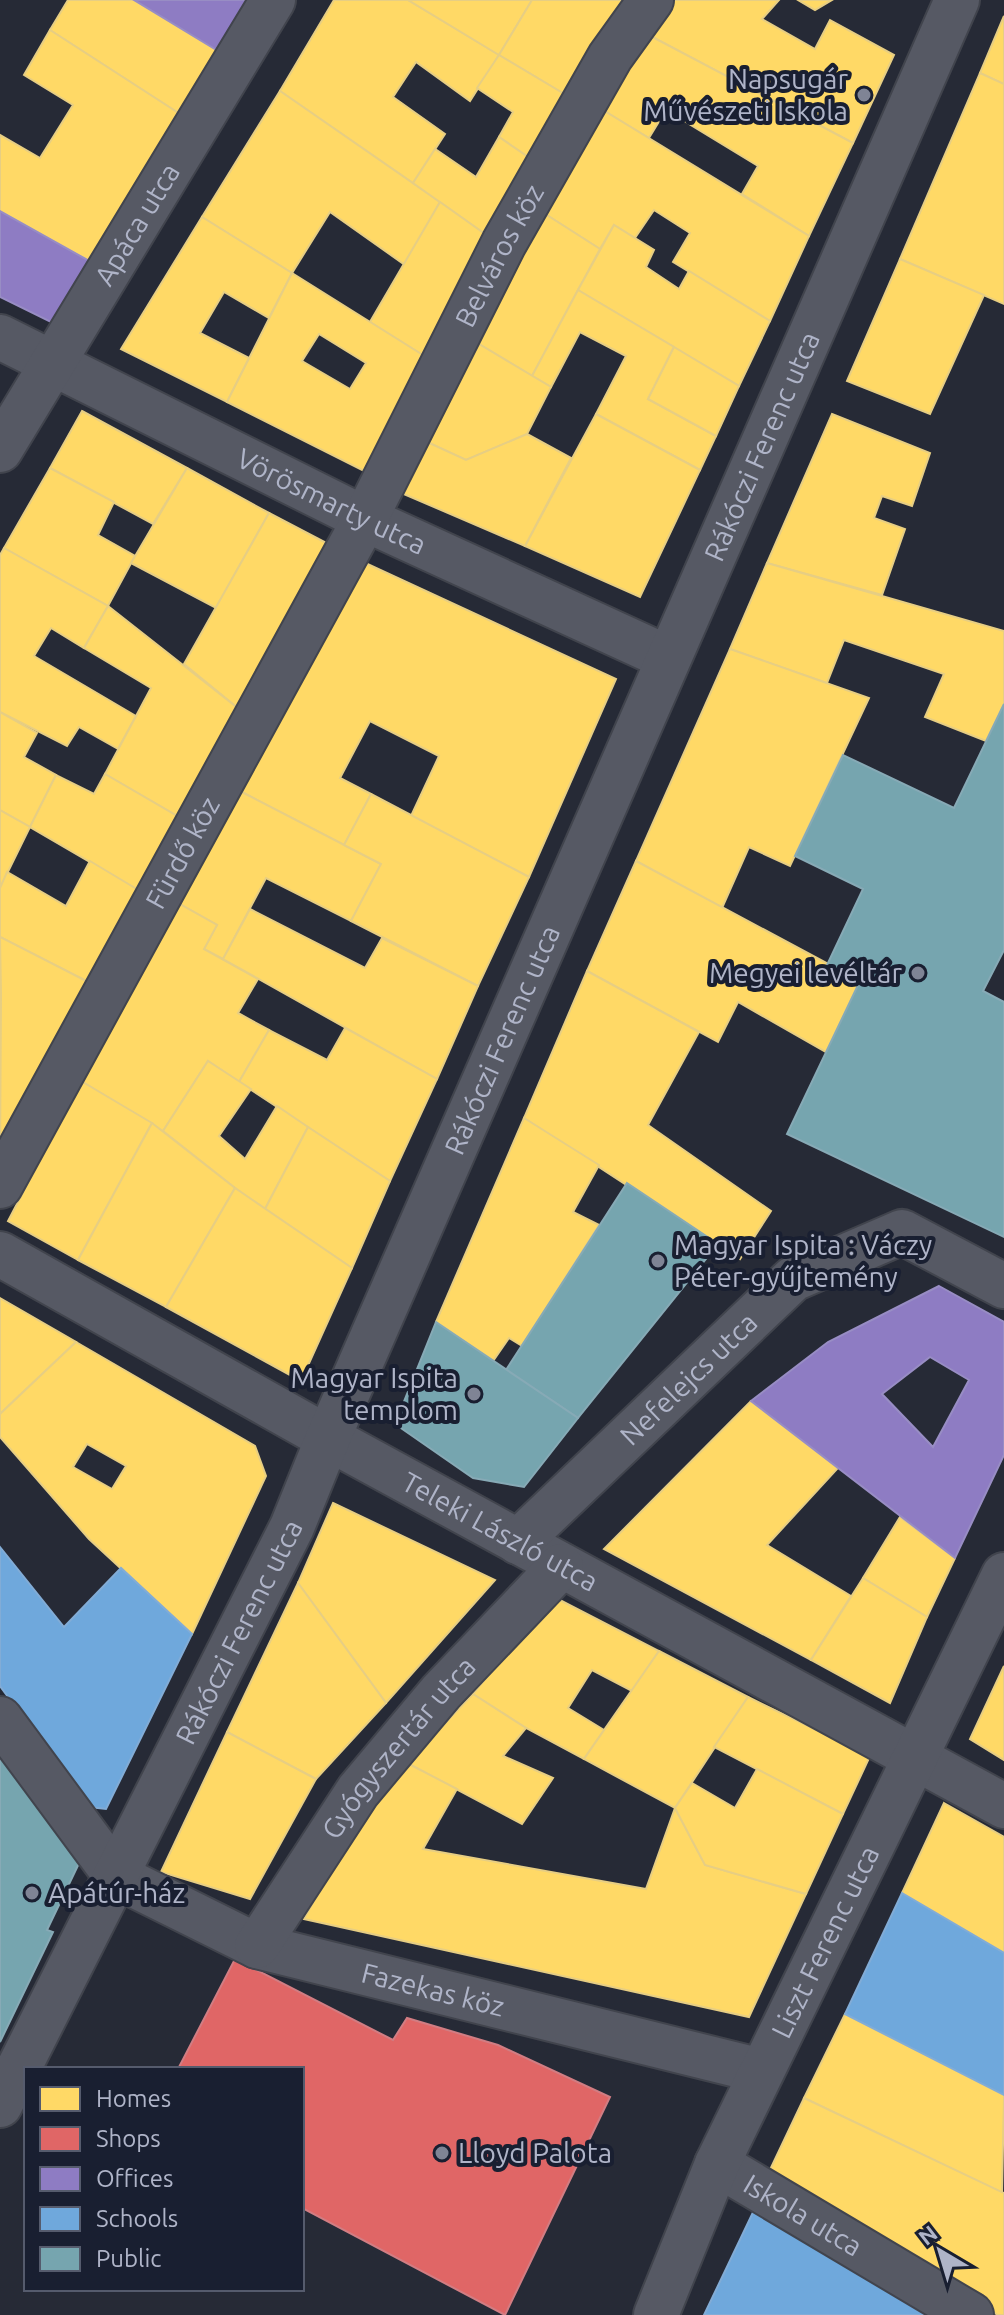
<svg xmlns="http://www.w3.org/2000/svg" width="1004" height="2315" font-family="Ubuntu,sans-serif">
<rect width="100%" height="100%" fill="#262a36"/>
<g fill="#ffd966" stroke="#e7ce83" stroke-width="2" fill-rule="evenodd">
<path d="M 68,0 L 134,0 L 218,51 L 180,114 L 50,30 Z"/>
<path d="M 334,0 L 408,0 L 499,55 L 470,101 L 416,62 L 393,97 L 445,134 L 413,183 L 280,91 Z"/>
<path d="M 408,0 L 532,0 L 499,55 Z"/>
<path d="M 532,0 L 634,0 L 571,98 L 499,55 Z"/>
<path d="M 666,0 L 779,0 L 762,19 L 815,49 L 830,20 L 894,55 L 853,143 L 641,31 Z"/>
<path d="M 798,0 L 832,0 L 815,10 Z"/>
<path d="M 1004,16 L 1004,84 L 980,73 Z"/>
<path d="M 50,30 L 180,114 L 91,262 L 0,211 L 0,135 L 40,158 L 73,105 L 24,75 Z"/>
<path d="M 641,31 L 853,143 L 809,236 L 742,194 L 758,166 L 666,110 L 649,138 L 598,107 Z"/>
<path d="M 499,55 L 571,98 L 534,161 L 499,137 L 513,112 L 477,88 Z"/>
<path d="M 980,73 L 1004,84 L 1004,304 L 900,259 Z"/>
<path d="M 280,91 L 440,202 L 405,265 L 330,212 L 292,273 L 202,217 Z"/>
<path d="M 598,107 L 809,236 L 770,321 L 673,262 L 690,233 L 654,210 L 635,238 L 614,225 L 600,249 L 539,210 Z"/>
<path d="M 499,137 L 534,161 L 492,239 L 413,183 L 435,149 L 476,177 Z"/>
<path d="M 440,202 L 492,239 L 426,357 L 370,322 Z"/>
<path d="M 539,210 L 600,249 L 532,376 L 474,341 Z"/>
<path d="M 202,217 L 292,273 L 269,318 L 224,292 L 200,333 L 249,358 L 227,402 L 121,349 Z"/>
<path d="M 614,225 L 654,250 L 646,267 L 679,289 L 689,271 L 770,321 L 739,386 L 578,290 Z"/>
<path d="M 900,259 L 984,295 L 930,414 L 847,381 Z"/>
<path d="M 292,273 L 426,357 L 364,471 L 227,402 ZM 319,334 L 366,363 L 350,389 L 302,361 Z"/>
<path d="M 578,290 L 674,347 L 648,399 L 716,436 L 700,470 L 596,414 L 626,356 L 580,332 L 551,387 L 532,376 Z"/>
<path d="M 474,341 L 551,387 L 527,434 L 466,460 L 425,441 Z"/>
<path d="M 674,347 L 739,386 L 716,436 L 648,399 Z"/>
<path d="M 82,411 L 187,468 L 153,524 L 50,468 Z"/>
<path d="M 596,414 L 700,470 L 640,597 L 525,546 Z"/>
<path d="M 832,414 L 930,453 L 912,506 L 882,496 L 874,518 L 905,529 L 882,595 L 767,563 Z"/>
<path d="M 527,434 L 571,458 L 525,546 L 399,492 L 425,441 L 466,460 Z"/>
<path d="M 50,468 L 114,502 L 98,535 L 135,556 L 108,606 L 4,548 Z"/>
<path d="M 187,468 L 269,513 L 216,608 L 131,563 Z"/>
<path d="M 269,513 L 334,547 L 244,713 L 184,664 Z"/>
<path d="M 4,548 L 108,606 L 84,648 L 51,628 L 34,656 L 136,716 L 118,749 L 79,727 L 67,746 L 0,712 L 0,555 Z"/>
<path d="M 361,561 L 616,679 L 529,877 L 411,816 L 439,756 L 370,721 L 340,778 L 371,794 L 344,845 L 238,790 Z"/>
<path d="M 767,563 L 1004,631 L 1004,704 L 986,741 L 925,717 L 944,674 L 844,640 L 827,683 L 730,649 Z"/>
<path d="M 108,606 L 244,713 L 184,820 L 105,774 L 151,688 L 84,648 Z"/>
<path d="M 730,649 L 869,698 L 790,866 L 749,847 L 722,908 L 636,861 Z"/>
<path d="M 0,712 L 37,733 L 24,757 L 56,775 L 30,827 L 0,810 Z"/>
<path d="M 105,774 L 184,820 L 145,894 L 30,827 L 56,775 L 94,794 Z"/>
<path d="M 238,790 L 381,864 L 351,921 L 266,878 L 223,959 L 204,949 L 217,925 L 178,903 Z"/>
<path d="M 371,794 L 529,877 L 478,986 L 351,921 L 381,864 L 344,845 Z"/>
<path d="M 0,810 L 30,827 L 0,888 Z"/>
<path d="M 90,861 L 145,894 L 96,986 L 0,937 L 0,888 L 7,872 L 66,906 Z"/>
<path d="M 636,861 L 860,981 L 826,1052 L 738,1002 L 718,1042 L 587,971 Z"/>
<path d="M 178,903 L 217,925 L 204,949 L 258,979 L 238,1013 L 269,1030 L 239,1082 L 208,1061 L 163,1131 L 81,1081 Z"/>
<path d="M 250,909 L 365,968 L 382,938 L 478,986 L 437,1079 L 223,959 Z"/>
<path d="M 0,937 L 96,986 L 0,1165 L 1,994 Z"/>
<path d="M 587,971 L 699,1032 L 648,1125 L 771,1211 L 740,1259 L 524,1118 Z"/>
<path d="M 345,1028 L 437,1079 L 390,1181 L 239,1082 L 269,1030 L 327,1060 Z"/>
<path d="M 208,1061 L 251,1089 L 219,1136 L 245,1159 L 277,1106 L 308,1127 L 265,1209 L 235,1188 L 163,1131 Z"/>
<path d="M 81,1081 L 152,1123 L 78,1260 L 8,1221 Z"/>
<path d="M 524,1118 L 599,1165 L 573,1212 L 599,1225 L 522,1346 L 509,1338 L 493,1361 L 436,1322 Z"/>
<path d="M 152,1123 L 235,1188 L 166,1307 L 78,1260 Z"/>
<path d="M 308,1127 L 390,1181 L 352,1268 L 265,1209 Z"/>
<path d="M 235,1188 L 352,1268 L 301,1381 L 166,1307 Z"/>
<path d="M 0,1298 L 76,1342 L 0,1414 Z"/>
<path d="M 76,1342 L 255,1446 L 266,1476 L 192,1634 L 89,1539 L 0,1437 L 0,1414 ZM 87,1444 L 126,1466 L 112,1489 L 73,1467 Z"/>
<path d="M 751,1401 L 838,1468 L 767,1545 L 851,1596 L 811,1660 L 604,1549 Z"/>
<path d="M 333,1503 L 495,1580 L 386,1703 L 298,1583 Z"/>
<path d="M 900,1517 L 955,1558 L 927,1617 L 863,1578 Z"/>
<path d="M 863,1578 L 927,1617 L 890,1703 L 811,1660 Z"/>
<path d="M 298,1583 L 386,1703 L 316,1779 L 227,1732 Z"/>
<path d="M 552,1596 L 659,1651 L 632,1691 L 592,1670 L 568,1708 L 604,1730 L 584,1759 L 526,1728 L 473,1694 Z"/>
<path d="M 659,1651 L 748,1697 L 675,1808 L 584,1759 Z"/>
<path d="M 1004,1666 L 1004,1760 L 970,1739 Z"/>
<path d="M 473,1694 L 526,1728 L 503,1756 L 553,1778 L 522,1824 L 407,1763 Z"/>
<path d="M 748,1697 L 870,1756 L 843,1814 L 714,1747 Z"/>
<path d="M 227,1732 L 316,1779 L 250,1899 L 161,1872 Z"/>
<path d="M 407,1763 L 457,1789 L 423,1849 L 646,1889 L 675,1808 L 705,1865 L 806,1894 L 749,2017 L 304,1919 L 359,1817 Z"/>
<path d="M 757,1769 L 843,1814 L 806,1894 L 705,1865 L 675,1808 L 692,1783 L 735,1808 Z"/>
<path d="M 944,1803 L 1004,1837 L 1004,1953 L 902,1893 Z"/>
<path d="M 845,2014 L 1004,2095 L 1002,2193 L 804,2098 Z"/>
<path d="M 804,2098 L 1004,2193 L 1004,2315 L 998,2315 L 767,2176 Z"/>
</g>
<path fill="#e06666" stroke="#d17d83" stroke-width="2" d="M 235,1959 L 393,2040 L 407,2018 L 498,2045 L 610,2097 L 505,2315 L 302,2208 L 302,2069 L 178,2069 Z"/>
<g fill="#8e7cc3" stroke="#988dc4" stroke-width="2" fill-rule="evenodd">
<path d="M 134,0 L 249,0 L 218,51 Z"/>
<path d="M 0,211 L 91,262 L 55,324 L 0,297 Z"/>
<path d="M 939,1286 L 1004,1322 L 1004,1455 L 955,1558 L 751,1401 L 828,1342 ZM 930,1357 L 969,1380 L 933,1447 L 882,1394 Z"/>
</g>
<g fill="#6fa8dc" stroke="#82acd6" stroke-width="2">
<path d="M 0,1547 L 64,1627 L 121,1568 L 192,1634 L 106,1809 L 89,1807 L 0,1686 Z"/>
<path d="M 902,1893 L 1004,1953 L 1004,2095 L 845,2014 Z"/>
<path d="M 757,2204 L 948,2315 L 704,2315 Z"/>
</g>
<g fill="#76a5af" stroke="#87aab6" stroke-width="2">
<path d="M 1004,704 L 1004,950 L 983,991 L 1004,1002 L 1004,1237 L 787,1134 L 860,981 L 827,965 L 863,889 L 795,856 L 843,755 L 954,808 Z"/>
<path d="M 627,1183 L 718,1244 L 578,1418 L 506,1370 Z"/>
<path d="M 436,1322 L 578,1418 L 524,1487 L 473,1478 L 395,1424 Z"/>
<path d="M 0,1741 L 82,1857 L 47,1930 L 53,1932 L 0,2042 Z"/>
</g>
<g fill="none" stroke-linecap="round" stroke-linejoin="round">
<g stroke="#41444d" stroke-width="48">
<g id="minor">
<path id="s1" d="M 0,337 L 365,519 L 668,658"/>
<path id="s2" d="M 0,450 L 273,0"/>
<path id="s3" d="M 0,1186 L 365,519 L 504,243 L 610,57 L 651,0"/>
<path id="s4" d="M 0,1254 L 328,1438 L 1004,1806"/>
<path id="s5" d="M 518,1542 L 793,1279 L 902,1232 L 1004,1286"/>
<path id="s6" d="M 0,1719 L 116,1876 L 257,1946 L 761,2071"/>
<path id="s7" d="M 257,1946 L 358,1791 L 441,1692 L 561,1566"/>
<path id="s8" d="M 0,2105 L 292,1527 L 328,1438 L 957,0"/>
<path id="s9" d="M 717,2164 L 971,2315"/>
<path id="s10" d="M 656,2315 L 717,2164 L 1004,1575"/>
</g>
</g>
<use href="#minor" stroke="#565964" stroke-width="44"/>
</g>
<g fill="#7f8495" stroke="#191f31" stroke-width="3">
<circle cx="864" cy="95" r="8"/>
<circle cx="918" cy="973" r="8"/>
<circle cx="658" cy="1261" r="8"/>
<circle cx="474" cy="1394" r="8"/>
<circle cx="32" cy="1893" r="8"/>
<circle cx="442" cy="2153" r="8"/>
</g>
<g text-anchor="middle" stroke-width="8" stroke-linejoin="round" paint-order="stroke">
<g font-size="28" fill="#afb4c8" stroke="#191f31" text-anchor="end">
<text x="848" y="89">Napsugár<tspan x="848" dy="32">Művészeti Iskola</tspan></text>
<text x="902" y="983">Megyei levéltár</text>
<text x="674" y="1255" text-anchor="start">Magyar Ispita : Váczy<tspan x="674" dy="32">Péter-gyűjtemény</tspan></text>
<text x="458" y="1388">Magyar Ispita<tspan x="458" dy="32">templom</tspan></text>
<text x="48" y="1903" text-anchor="start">Apátúr-ház</text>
<text x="458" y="2163" text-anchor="start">Lloyd Palota</text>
</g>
<g font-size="28" fill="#afb4c8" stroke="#191f31">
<text dy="10" stroke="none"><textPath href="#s2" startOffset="264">Apáca utca</textPath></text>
<text dy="10" stroke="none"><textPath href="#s3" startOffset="1056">Belváros köz</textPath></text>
<text dy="10" stroke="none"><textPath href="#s8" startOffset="1826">Rákóczi Ferenc utca</textPath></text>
<text dy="10" stroke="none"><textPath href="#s1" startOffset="370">Vörösmarty utca</textPath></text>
<text dy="10" stroke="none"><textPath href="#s3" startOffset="380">Fürdő köz</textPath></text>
<text dy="10" stroke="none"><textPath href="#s8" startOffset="1178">Rákóczi Ferenc utca</textPath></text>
<text dy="10" stroke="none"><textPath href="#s5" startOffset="236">Nefelejcs utca</textPath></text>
<text dy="10" stroke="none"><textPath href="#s4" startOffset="572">Teleki László utca</textPath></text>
<text dy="10" stroke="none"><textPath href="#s8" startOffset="530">Rákóczi Ferenc utca</textPath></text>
<text dy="10" stroke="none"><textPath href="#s7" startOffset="244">Gyógyszertár utca</textPath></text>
<text dy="10" stroke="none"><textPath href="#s10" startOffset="410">Liszt Ferenc utca</textPath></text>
<text dy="10" stroke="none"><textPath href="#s6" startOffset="534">Fazekas köz</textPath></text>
<text dy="10" stroke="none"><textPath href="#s9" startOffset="100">Iskola utca</textPath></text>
</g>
</g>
<rect x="24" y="2067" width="280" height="224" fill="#191f31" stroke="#555b6d" stroke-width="2"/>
<rect x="40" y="2087" width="40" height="24" fill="#ffd966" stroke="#555b6d" stroke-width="2"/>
<text x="96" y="2107" font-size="24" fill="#afb4c8">Homes</text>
<rect x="40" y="2127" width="40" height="24" fill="#e06666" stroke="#555b6d" stroke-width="2"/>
<text x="96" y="2147" font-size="24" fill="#afb4c8">Shops</text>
<rect x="40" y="2167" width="40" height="24" fill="#8e7cc3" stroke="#555b6d" stroke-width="2"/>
<text x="96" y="2187" font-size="24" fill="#afb4c8">Offices</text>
<rect x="40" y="2207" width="40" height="24" fill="#6fa8dc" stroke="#555b6d" stroke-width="2"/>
<text x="96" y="2227" font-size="24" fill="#afb4c8">Schools</text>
<rect x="40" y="2247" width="40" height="24" fill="#76a5af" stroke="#555b6d" stroke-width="2"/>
<text x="96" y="2267" font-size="24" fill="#afb4c8">Public</text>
<g transform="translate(940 2251) rotate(322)" stroke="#191f31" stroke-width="6" paint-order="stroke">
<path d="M0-6L14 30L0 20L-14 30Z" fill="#afb4c8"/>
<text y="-12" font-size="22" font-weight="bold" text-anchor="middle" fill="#afb4c8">N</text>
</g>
</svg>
